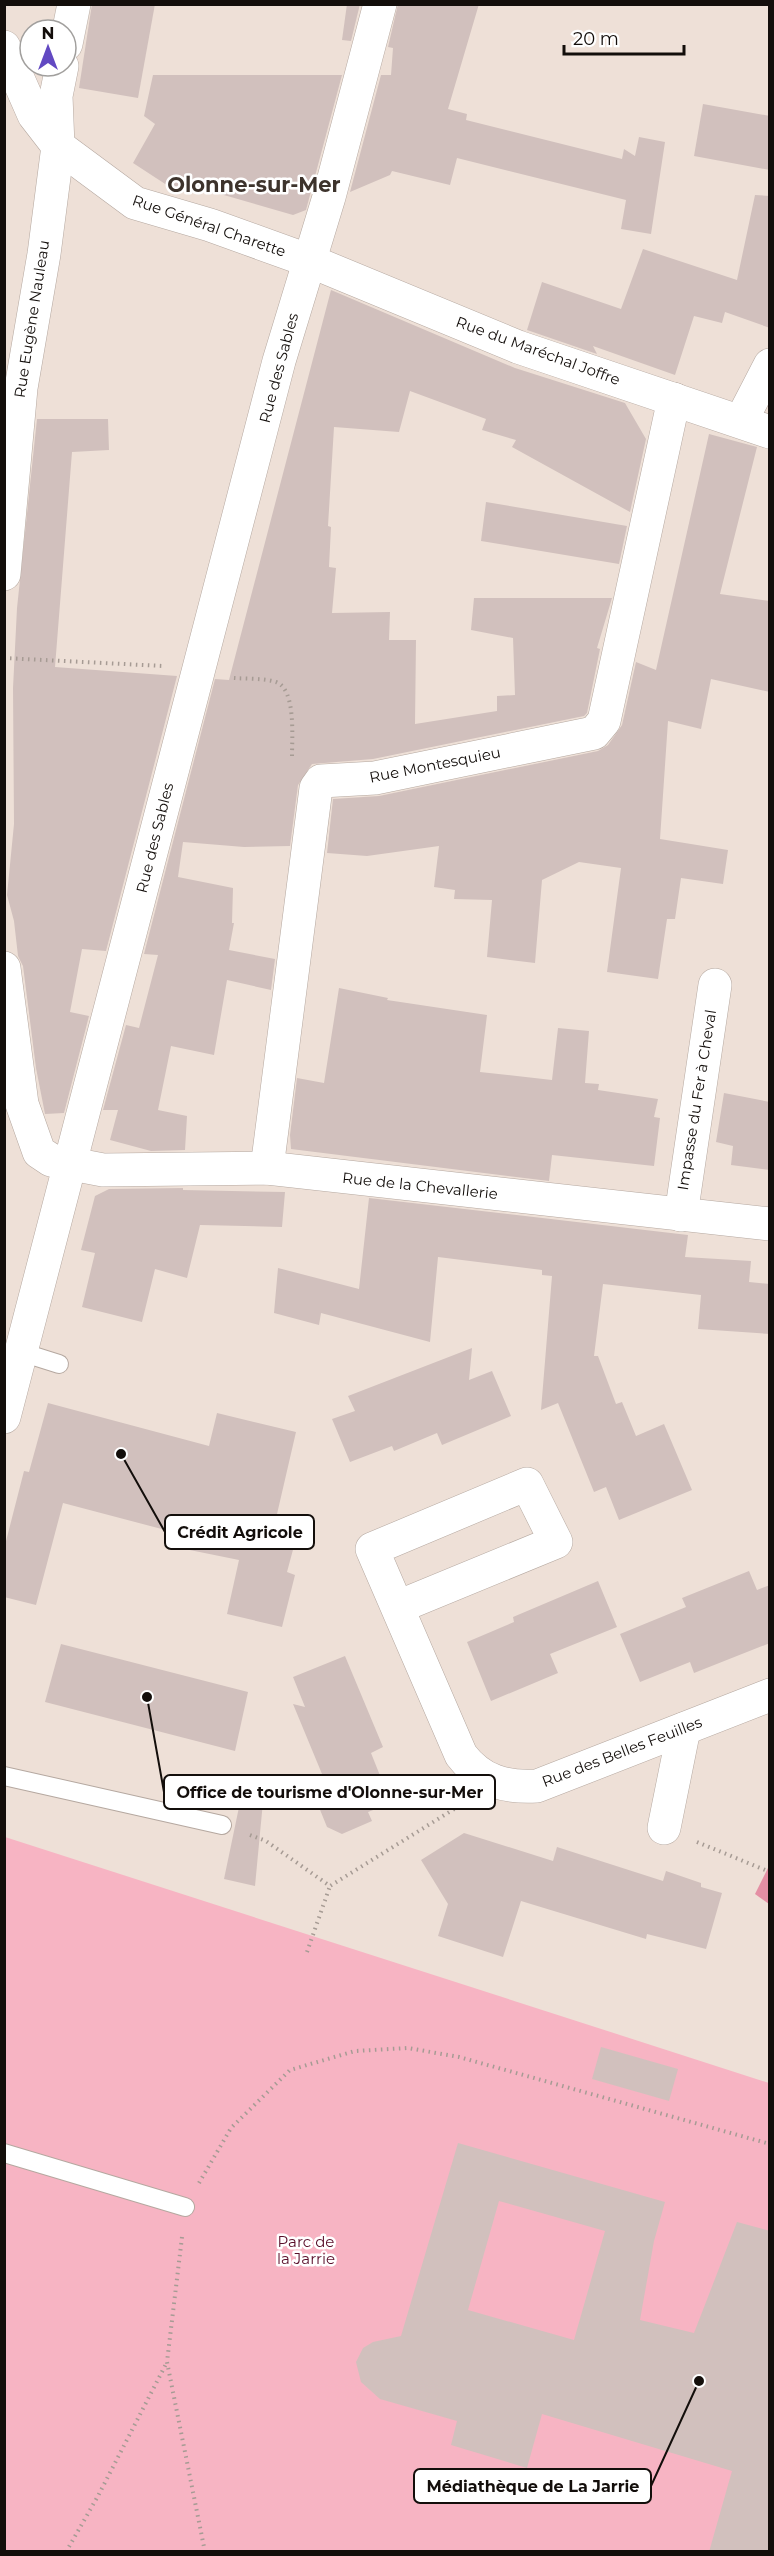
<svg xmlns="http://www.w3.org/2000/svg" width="774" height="2556" font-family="Montserrat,sans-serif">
<rect width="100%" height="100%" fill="#eee0d7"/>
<path fill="#f7b4c3" d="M 5,1837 L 769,2083 L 769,2551 L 5,2552 Z"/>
<path fill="#e48fa4" d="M 769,1866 L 769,1904 L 755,1894 Z"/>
<g fill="#d1c0bd" fill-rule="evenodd">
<path d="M 92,4 L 155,4 L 138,98 L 79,88 Z"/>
<path d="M 347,4 L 360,4 L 351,41 L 342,40 Z"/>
<path d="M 398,4 L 479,4 L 448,109 L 467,114 L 466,120 L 622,159 L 624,149 L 635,156 L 639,137 L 665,142 L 651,234 L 621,229 L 626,200 L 457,158 L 450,185 L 392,171 L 390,175 L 350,192 L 381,75 L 391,75 L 393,48 L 388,47 Z"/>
<path d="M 153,75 L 342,75 L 306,210 L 293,215 L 182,183 L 179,193 L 133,163 L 155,124 L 144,116 Z"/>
<path d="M 703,104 L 770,116 L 770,170 L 694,156 Z"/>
<path d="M 755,195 L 770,196 L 770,328 L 725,312 L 722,323 L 694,316 L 675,375 L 593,346 L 597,354 L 527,330 L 542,282 L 621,309 L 643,249 L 737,280 Z"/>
<path d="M 331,290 L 515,368 L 625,403 L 646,439 L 630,512 L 512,447 L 516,440 L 482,430 L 486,419 L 410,391 L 399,432 L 334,427 L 328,526 L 331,527 L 329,567 L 336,568 L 332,613 L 390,612 L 389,640 L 416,640 L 415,724 L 497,711 L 497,696 L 515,695 L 513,638 L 471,630 L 474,598 L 612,598 L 597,648 L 600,649 L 587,713 L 584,716 L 373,759 L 312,764 L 298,785 L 290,846 L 244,847 L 183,842 L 178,877 L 233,888 L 232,923 L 234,923 L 229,950 L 275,959 L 271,990 L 227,980 L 214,1055 L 171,1046 L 158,1110 L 187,1116 L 185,1150 L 151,1151 L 110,1140 L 118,1110 L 103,1110 L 126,1025 L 139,1028 L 158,955 L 144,954 L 215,679 L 229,680 Z"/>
<path d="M 37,419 L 108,419 L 109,450 L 72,452 L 55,667 L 177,676 L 106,951 L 82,949 L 70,1012 L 89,1016 L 64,1113 L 45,1114 L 36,1068 L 23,966 L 18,956 L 14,921 L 7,895 L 14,824 L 13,688 L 17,608 Z"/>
<path d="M 709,434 L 757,447 L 720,594 L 770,601 L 770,692 L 711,679 L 701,729 L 668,721 L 660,839 L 728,850 L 723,884 L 681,878 L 675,919 L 667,919 L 658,979 L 607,972 L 621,868 L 579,862 L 542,880 L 535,963 L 487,957 L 492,900 L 454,899 L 455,890 L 434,887 L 439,846 L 367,856 L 327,853 L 333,799 L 379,796 L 598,751 L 608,745 L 622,725 L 636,662 L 656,670 Z"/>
<path d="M 486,502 L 627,526 L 619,564 L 481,541 Z"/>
<path d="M 339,988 L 388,998 L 387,1000 L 487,1015 L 480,1072 L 552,1080 L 558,1028 L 589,1031 L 585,1083 L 599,1084 L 598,1090 L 658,1099 L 654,1117 L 660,1118 L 654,1166 L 552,1155 L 549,1181 L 291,1149 L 290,1135 L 297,1078 L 324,1083 Z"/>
<path d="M 724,1093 L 770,1102 L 770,1170 L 731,1165 L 733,1146 L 716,1142 Z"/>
<path d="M 183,1188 L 183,1190 L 285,1192 L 282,1227 L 200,1225 L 187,1278 L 155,1269 L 142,1322 L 82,1307 L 95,1253 L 81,1250 L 95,1196 L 109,1189 Z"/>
<path d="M 369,1198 L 688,1235 L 685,1257 L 751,1261 L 749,1282 L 770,1284 L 770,1334 L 698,1329 L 701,1295 L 603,1284 L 594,1356 L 598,1356 L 616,1404 L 622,1402 L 636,1436 L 664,1424 L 692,1490 L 619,1520 L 606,1487 L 594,1492 L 558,1403 L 541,1410 L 552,1276 L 542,1275 L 542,1270 L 438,1257 L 430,1342 L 321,1313 L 319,1325 L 274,1313 L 278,1268 L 359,1289 Z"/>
<path d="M 472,1348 L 469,1380 L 492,1371 L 511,1416 L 442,1445 L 437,1433 L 394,1451 L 392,1446 L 350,1462 L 332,1419 L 355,1411 L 348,1396 Z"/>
<path d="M 48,1403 L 209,1446 L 217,1413 L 296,1432 L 271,1540 L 294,1546 L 287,1572 L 295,1575 L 282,1627 L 227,1614 L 239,1560 L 170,1546 L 173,1532 L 63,1503 L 36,1605 L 4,1597 L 4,1549 L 24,1471 L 29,1472 Z"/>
<path d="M 749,1571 L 757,1590 L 770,1585 L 770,1643 L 694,1673 L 690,1662 L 640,1682 L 620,1634 L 686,1607 L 682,1598 Z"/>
<path d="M 598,1581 L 617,1627 L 550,1654 L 558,1673 L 491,1701 L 467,1642 L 514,1622 L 513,1617 Z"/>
<path d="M 61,1644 L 248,1692 L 235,1751 L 45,1702 Z"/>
<path d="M 345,1656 L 383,1747 L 371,1753 L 387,1793 L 410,1796 L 368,1812 L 372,1821 L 342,1834 L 327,1827 L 310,1785 L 327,1786 L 293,1704 L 305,1707 L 293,1677 Z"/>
<path d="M 243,1788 L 264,1791 L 255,1886 L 224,1879 Z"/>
<path d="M 464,1833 L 553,1861 L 557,1847 L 663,1881 L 666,1871 L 701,1883 L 701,1887 L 722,1893 L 706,1949 L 647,1934 L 646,1939 L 521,1901 L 503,1957 L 438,1936 L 448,1904 L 421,1860 Z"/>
<path d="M 601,2047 L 678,2069 L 669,2101 L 592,2079 Z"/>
<path d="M 458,2143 L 665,2202 L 654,2241 L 640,2320 L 694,2333 L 737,2222 L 770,2231 L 770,2552 L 709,2552 L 732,2471 L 542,2414 L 527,2468 L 451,2445 L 457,2421 L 380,2399 L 361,2382 L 356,2362 L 363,2348 L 373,2342 L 401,2336 ZM 499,2201 L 605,2231 L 574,2340 L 468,2310 Z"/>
</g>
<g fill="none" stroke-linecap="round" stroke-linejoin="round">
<g stroke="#b5a8a0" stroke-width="20">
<g id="service">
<path d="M 21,1352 L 59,1364"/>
<path d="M 4,1776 L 222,1825"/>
<path d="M 4,2153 L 185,2207"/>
</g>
</g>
<g stroke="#b5a8a0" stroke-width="34">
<g id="minor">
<path d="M 66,44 L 74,4"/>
<path d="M 4,574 L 21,388 L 44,254 L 58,146 L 56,96 L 62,66"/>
<path d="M 4,968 L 22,1104 L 39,1152 L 51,1160 L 103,1170 L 267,1168 L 770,1224"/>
<path d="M 267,1168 L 316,788 L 321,781 L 375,778 L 594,733 L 604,721 L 674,399"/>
<path d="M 681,1215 L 715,985"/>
<path d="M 398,1607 L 556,1542 L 527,1484 L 372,1549 L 461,1755 C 481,1781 505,1788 537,1786 L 770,1695"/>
<path d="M 664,1828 L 684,1729"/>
</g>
</g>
<g stroke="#b5a8a0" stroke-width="34">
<g id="tertiary">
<path d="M 4,47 L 34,115 L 58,146 L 135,203 L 210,225 L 310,261 L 518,347 L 770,432"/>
<path d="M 741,421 L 770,365"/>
</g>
</g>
<g stroke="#b5a8a0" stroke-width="34">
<path id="secondary" d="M 4,1417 L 279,361 L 329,197 L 380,4"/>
</g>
<g stroke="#a69b94" stroke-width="4" stroke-dasharray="1.5 4.5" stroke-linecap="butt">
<path d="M 4,658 L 163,666"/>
<path d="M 234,678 C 247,679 263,678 276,682 C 296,689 292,737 292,756"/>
<path d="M 250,1835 L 266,1841 L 330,1886 L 459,1806"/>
<path d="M 697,1842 L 770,1872"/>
<path d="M 307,1952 L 330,1886"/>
<path d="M 199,2183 L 231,2128 L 290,2070 L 355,2051 L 408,2048 L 459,2057 L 770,2144"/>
<path d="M 182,2237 L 167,2362 L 205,2552"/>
<path d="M 66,2552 L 98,2496 L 167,2362"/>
</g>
<use href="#service" stroke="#fff" stroke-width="18"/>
<use href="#minor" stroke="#fff" stroke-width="33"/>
<use href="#tertiary" stroke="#fff" stroke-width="33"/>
<use href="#secondary" stroke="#fff" stroke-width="33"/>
</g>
<g text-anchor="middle" stroke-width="5" stroke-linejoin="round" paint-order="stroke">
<g font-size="15" fill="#130e0b" stroke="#fff">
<text transform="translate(209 226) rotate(19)" y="5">Rue Général Charette</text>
<text transform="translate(32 319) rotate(-81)" y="5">Rue Eugène Nauleau</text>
<text transform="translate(538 351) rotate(20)" y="5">Rue du Maréchal Joffre</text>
<text transform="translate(279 368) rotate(-75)" y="5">Rue des Sables</text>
<text transform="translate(435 765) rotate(-11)" y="5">Rue Montesquieu</text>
<text transform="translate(155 838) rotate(-76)" y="5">Rue des Sables</text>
<text transform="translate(697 1100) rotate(-81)" y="5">Impasse du Fer à Cheval</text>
<text transform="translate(420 1186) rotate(6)" y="5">Rue de la Chevallerie</text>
<text transform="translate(622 1752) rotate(-21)" y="5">Rue des Belles Feuilles</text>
</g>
<g font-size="15" fill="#590e2a" stroke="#fff">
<text x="306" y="2247">Parc de<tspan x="306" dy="17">la Jarrie</tspan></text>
</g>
<g font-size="21" font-weight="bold" fill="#3d332c" stroke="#fff">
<text x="254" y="192">Olonne-sur-Mer</text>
</g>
</g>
<path fill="none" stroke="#130e0b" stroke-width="2" d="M121 1454L165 1532M147 1697L164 1792M699 2381L651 2486"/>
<g fill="#130e0b" stroke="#fff" stroke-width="2">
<circle cx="121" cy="1454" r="6"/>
<circle cx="147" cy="1697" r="6"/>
<circle cx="699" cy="2381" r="6"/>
</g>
<g fill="#fff" stroke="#130e0b" stroke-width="2">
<rect x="165" y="1515" width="149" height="34" rx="6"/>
<rect x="164" y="1775" width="331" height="34" rx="6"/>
<rect x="414" y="2469" width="237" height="34" rx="6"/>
</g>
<g font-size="16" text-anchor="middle" font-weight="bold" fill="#130e0b">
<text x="240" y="1538">Crédit Agricole</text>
<text x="330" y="1798">Office de tourisme d'Olonne-sur-Mer</text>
<text x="533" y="2492">Médiathèque de La Jarrie</text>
</g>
<rect width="774" height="2556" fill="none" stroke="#130e0b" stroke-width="12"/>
<g transform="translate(48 48)"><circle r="28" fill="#ffffff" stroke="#a19f9d" stroke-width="1.5"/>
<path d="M0-4.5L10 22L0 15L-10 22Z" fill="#6249c2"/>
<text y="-9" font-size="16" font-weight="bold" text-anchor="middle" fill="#130e0b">N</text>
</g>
<path d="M564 45v9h120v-9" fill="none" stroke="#130e0b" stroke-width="3"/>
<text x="573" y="45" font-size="18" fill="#130e0b" stroke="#ffffff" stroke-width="4.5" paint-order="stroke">20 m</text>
</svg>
